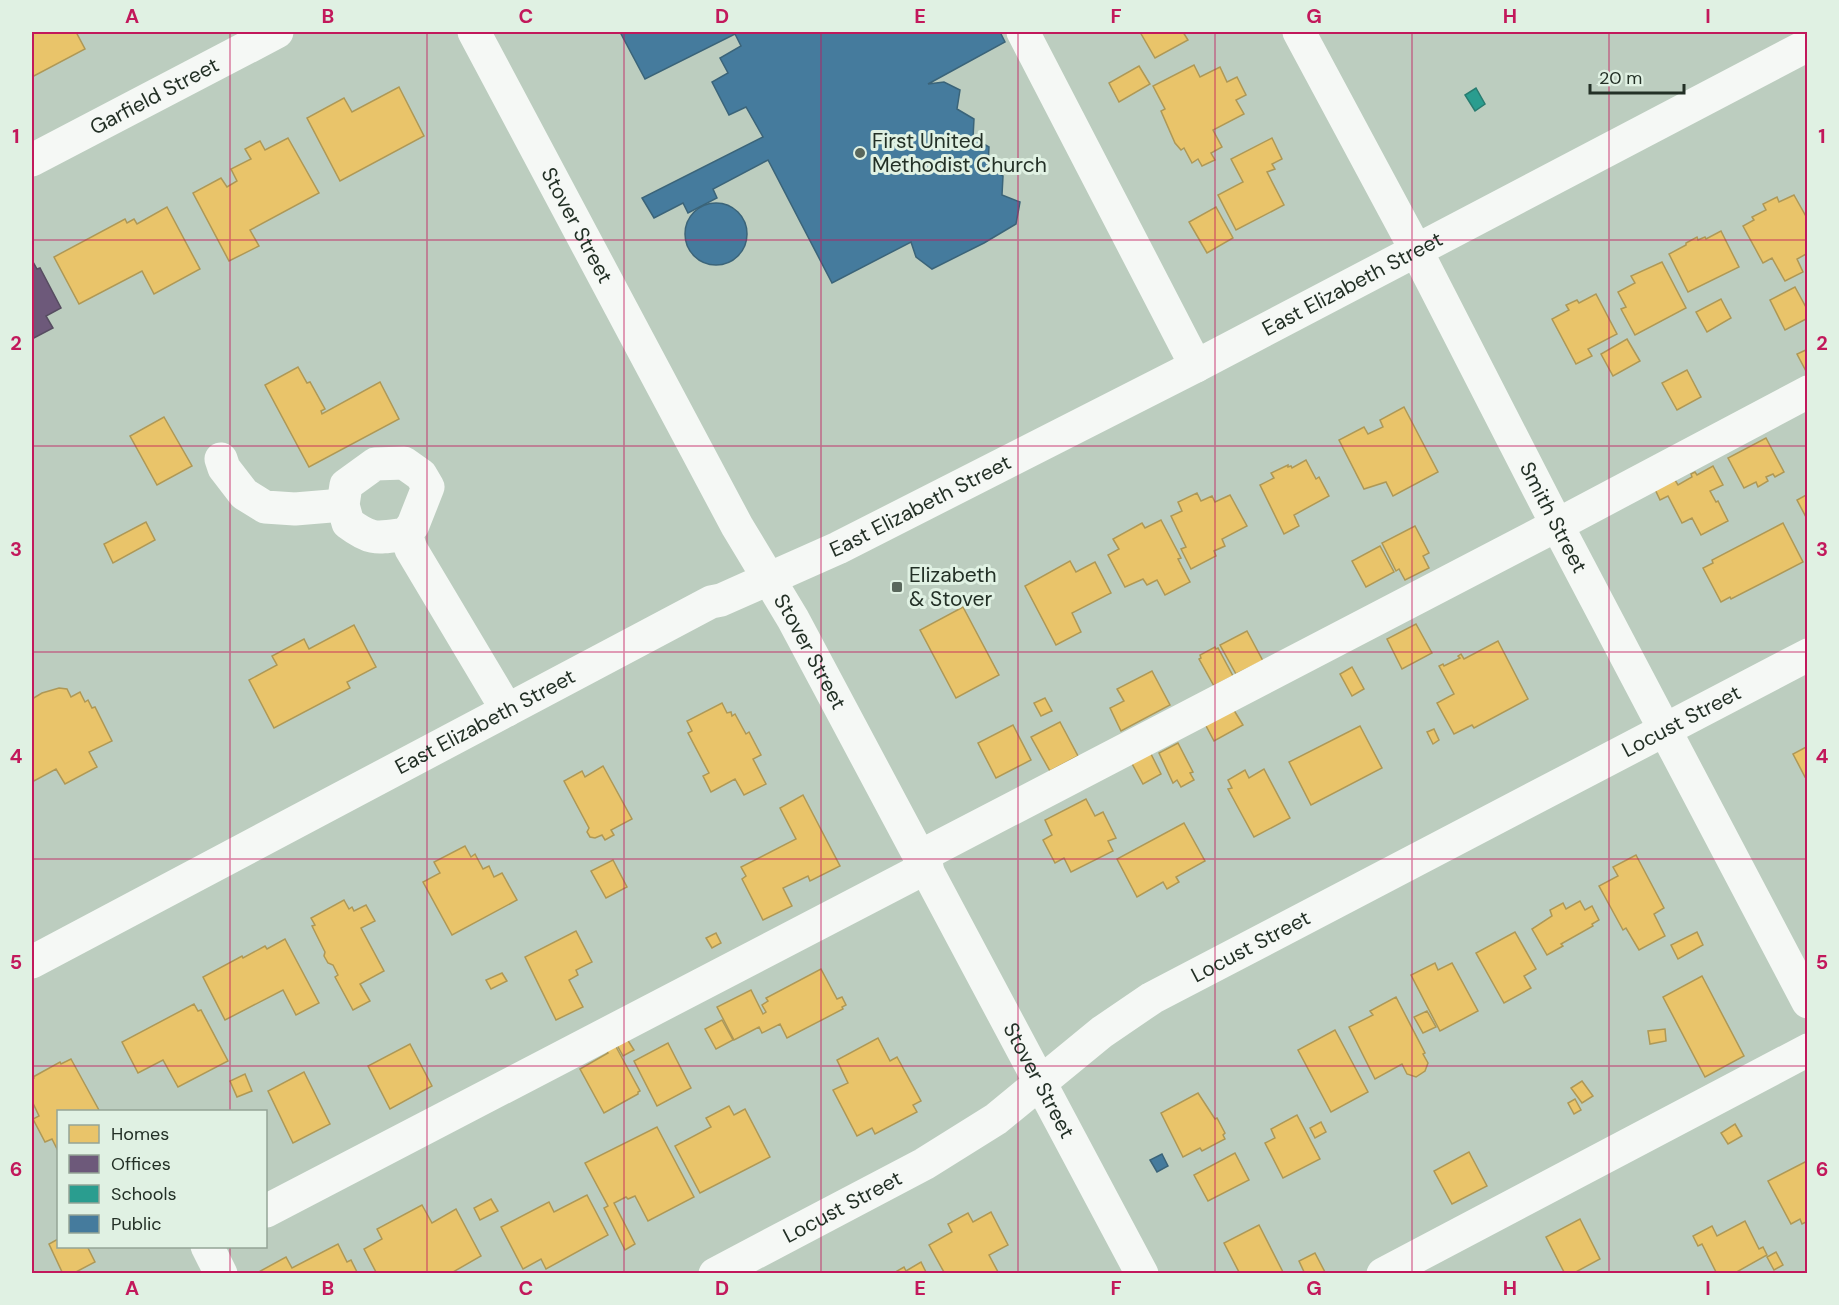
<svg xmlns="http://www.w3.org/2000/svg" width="1839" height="1305" font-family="'DM Sans',sans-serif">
<rect width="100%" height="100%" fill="#bccdbf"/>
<g fill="#e9c46a" stroke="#ae9856" stroke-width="1.5">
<path d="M 32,32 L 76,32 L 85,49 L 32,77 Z"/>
<path d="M 1140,32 L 1183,32 L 1188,40 L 1155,58 Z"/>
<path d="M 1194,65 L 1200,77 L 1220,67 L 1227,82 L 1237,77 L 1246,95 L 1236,100 L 1244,114 L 1213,130 L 1222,147 L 1211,153 L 1215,160 L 1202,166 L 1198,159 L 1192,163 L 1184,148 L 1181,150 L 1175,143 L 1161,111 L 1165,109 L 1153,86 Z"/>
<path d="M 1139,66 L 1150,84 L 1119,102 L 1109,83 Z"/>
<path d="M 399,87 L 424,136 L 340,181 L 307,118 L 344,98 L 352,112 Z"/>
<path d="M 288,138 L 319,193 L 250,230 L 259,246 L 229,261 L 193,193 L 221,178 L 227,187 L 237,181 L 231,169 L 251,159 L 245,149 L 260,141 L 265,150 Z"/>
<path d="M 1272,138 L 1282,159 L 1272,164 L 1275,169 L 1267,172 L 1284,205 L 1236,230 L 1218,195 L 1243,182 L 1231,159 Z"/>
<path d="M 1794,195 L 1808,220 L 1808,253 L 1797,259 L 1803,272 L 1785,281 L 1772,258 L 1763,263 L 1743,226 L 1754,220 L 1752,217 L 1766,210 L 1763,204 L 1777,197 L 1779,202 Z"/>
<path d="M 167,207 L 200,269 L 154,294 L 142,271 L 79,304 L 54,257 L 125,219 L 127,223 L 134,219 L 137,224 Z"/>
<path d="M 1216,207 L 1233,238 L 1207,253 L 1189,222 Z"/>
<path d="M 1721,231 L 1739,267 L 1688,292 L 1669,254 L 1686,245 L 1686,243 L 1697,237 L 1698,240 L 1705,237 L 1706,239 Z"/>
<path d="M 1662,262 L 1686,308 L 1635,335 L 1621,309 L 1626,307 L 1618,292 L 1635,283 L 1631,276 Z"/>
<path d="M 1795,287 L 1808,311 L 1808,318 L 1785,330 L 1770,300 Z"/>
<path d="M 1596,294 L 1617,334 L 1588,349 L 1592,356 L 1576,364 L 1552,319 L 1569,310 L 1566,305 L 1577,300 L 1579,303 Z"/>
<path d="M 1721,299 L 1731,318 L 1707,332 L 1696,312 Z"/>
<path d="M 1627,339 L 1640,361 L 1613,376 L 1601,354 Z"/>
<path d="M 1808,349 L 1808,373 L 1807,373 L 1797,354 Z"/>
<path d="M 298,367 L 307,383 L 310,382 L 325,409 L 321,411 L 322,414 L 380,382 L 399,419 L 309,467 L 265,385 Z"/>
<path d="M 1687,370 L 1701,397 L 1677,410 L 1662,383 Z"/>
<path d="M 1404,407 L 1438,472 L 1393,496 L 1386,482 L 1364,489 L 1339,440 L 1364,427 L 1368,434 L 1383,427 L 1380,420 Z"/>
<path d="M 164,417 L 192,466 L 157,485 L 130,436 Z"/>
<path d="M 1766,438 L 1784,472 L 1775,477 L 1773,474 L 1766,477 L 1768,481 L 1758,487 L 1756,482 L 1744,488 L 1728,458 Z"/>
<path d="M 1306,460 L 1316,479 L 1319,477 L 1329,496 L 1294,515 L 1299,526 L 1284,534 L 1260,485 L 1274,478 L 1271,473 L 1288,465 L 1288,467 L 1291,466 L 1292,468 Z"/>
<path d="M 1713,466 L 1723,485 L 1710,491 L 1716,502 L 1718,501 L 1728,521 L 1701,535 L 1692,518 L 1682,523 L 1668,496 L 1660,500 L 1653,485 L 1672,475 L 1678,485 L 1692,477 L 1691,474 L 1695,472 L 1697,475 Z"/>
<path d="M 1197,493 L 1201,501 L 1212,496 L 1215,502 L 1230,495 L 1247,526 L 1222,539 L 1225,546 L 1214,551 L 1216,556 L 1191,569 L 1181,549 L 1186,547 L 1171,516 L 1182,511 L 1178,502 Z"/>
<path d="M 1808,494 L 1808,521 L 1797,500 Z"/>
<path d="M 1161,520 L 1181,558 L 1178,559 L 1190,582 L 1165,595 L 1157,580 L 1147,585 L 1143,579 L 1125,587 L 1108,555 L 1119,549 L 1113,539 L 1142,523 L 1145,528 Z"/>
<path d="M 146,522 L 155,540 L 113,563 L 104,544 Z"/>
<path d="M 1783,523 L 1803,562 L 1731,599 L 1730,597 L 1721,602 L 1703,568 L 1713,563 L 1712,560 Z"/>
<path d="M 1415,526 L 1429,553 L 1423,556 L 1429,568 L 1405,580 L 1399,569 L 1396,571 L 1382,543 Z"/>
<path d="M 1380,546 L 1394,572 L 1366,587 L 1352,561 Z"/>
<path d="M 1070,561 L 1076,572 L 1095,562 L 1111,593 L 1072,613 L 1081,632 L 1056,645 L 1025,586 Z"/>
<path d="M 963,607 L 999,675 L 956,698 L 920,630 Z"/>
<path d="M 1416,624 L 1432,653 L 1402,669 L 1387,639 Z"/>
<path d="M 354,625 L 376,667 L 347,682 L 350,688 L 274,728 L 249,680 L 277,665 L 272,656 L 304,639 L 309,649 Z"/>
<path d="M 1247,631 L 1263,661 L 1236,674 L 1220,645 Z"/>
<path d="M 1498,641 L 1528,699 L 1474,728 L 1472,725 L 1454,734 L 1437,703 L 1454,694 L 1439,666 L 1443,664 L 1444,666 L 1460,658 L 1458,656 L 1461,654 L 1464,659 Z"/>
<path d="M 1215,647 L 1216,649 L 1218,648 L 1233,676 L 1214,686 L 1199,659 L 1201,658 L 1200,655 Z"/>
<path d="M 1352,667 L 1364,689 L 1352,696 L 1340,674 Z"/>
<path d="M 1152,671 L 1170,705 L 1121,731 L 1110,708 L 1124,701 L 1117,689 Z"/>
<path d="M 59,688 L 67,689 L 71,697 L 80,692 L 85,702 L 88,700 L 92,708 L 95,707 L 112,741 L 89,752 L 97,767 L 65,784 L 56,769 L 34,781 L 32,776 L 32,699 L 42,693 Z"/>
<path d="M 1045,698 L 1052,711 L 1041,716 L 1034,703 Z"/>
<path d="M 722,703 L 727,713 L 731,712 L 732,716 L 735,714 L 746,734 L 749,732 L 761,755 L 753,759 L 766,784 L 744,795 L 735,779 L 711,792 L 703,776 L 709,773 L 688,733 L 692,731 L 687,721 Z"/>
<path d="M 1232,707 L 1243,725 L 1214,741 L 1204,722 Z"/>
<path d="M 1060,722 L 1078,756 L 1050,771 L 1031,737 Z"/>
<path d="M 1013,725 L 1031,760 L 996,778 L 978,743 Z"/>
<path d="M 1360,726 L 1382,768 L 1311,805 L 1289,762 Z"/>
<path d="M 1434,729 L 1439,740 L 1433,744 L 1427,732 Z"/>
<path d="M 1178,743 L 1193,772 L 1190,773 L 1194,780 L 1181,787 L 1177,780 L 1173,783 L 1159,753 Z"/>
<path d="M 1808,746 L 1808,776 L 1805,777 L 1793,754 Z"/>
<path d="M 1149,750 L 1161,774 L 1143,784 L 1130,760 Z"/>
<path d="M 603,766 L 632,819 L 611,830 L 614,835 L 605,840 L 602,835 L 595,838 L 590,837 L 587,832 L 589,828 L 564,781 L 582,771 L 585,777 Z"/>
<path d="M 1264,769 L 1290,818 L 1254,837 L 1228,789 L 1232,788 L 1228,780 L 1245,770 L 1249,778 Z"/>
<path d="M 803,795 L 840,866 L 810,881 L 808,876 L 783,888 L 792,906 L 763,920 L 742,879 L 746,876 L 741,867 L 796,839 L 780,808 Z"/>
<path d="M 1086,799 L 1095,816 L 1103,812 L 1116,838 L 1108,841 L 1113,851 L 1071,872 L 1064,858 L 1055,863 L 1043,840 L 1052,835 L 1045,820 Z"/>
<path d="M 1184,823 L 1205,861 L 1176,877 L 1179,882 L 1167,889 L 1163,882 L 1137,897 L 1117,859 Z"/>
<path d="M 465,846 L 471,857 L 475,854 L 483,869 L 489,866 L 494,877 L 502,873 L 517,900 L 452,935 L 423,882 L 440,873 L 434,862 Z"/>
<path d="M 1636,855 L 1664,908 L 1654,914 L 1665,936 L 1639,950 L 1626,928 L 1623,930 L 1599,886 L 1618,876 L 1613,867 Z"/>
<path d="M 613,860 L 627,887 L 606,898 L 591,871 Z"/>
<path d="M 344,900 L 349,909 L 352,907 L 354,911 L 366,905 L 375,921 L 361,928 L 384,971 L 360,984 L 370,1001 L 353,1010 L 335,977 L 338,975 L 333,965 L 328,963 L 324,956 L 325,952 L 312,926 L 315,925 L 311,918 Z"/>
<path d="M 1580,901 L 1585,910 L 1592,906 L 1599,920 L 1592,924 L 1593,926 L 1561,944 L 1563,946 L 1547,955 L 1532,929 L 1552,916 L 1550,910 L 1563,903 L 1566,909 Z"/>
<path d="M 576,931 L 592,962 L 576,970 L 578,975 L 569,980 L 583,1007 L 556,1020 L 525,957 Z"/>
<path d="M 1515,932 L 1536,969 L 1524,976 L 1531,988 L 1504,1003 L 1476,953 Z"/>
<path d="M 1697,932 L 1703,945 L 1678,959 L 1671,945 Z"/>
<path d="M 716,933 L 721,943 L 712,948 L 706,938 Z"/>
<path d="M 285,939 L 319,1003 L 296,1015 L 283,990 L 225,1020 L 203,977 L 242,956 L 243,958 L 265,946 L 267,949 Z"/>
<path d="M 1435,963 L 1438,970 L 1452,963 L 1478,1011 L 1440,1031 L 1411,975 Z"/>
<path d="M 821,969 L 837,999 L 842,997 L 846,1005 L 842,1007 L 843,1009 L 787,1038 L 780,1024 L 762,1033 L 759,1027 L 734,1040 L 717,1007 L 751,990 L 763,1014 L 766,1012 L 762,1005 L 768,1001 L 766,998 Z"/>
<path d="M 502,973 L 507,981 L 491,989 L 486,980 Z"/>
<path d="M 1702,976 L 1744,1056 L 1705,1077 L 1663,997 Z"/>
<path d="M 1396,997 L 1425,1053 L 1423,1054 L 1428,1063 L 1425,1071 L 1416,1077 L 1407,1074 L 1402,1064 L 1375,1079 L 1349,1027 L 1373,1015 L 1370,1011 Z"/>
<path d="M 194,1004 L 198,1011 L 201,1010 L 228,1061 L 178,1087 L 163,1060 L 138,1073 L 122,1042 Z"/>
<path d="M 1427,1011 L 1436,1027 L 1423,1033 L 1414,1017 Z"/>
<path d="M 722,1020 L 733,1040 L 716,1049 L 705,1029 Z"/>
<path d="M 1665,1029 L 1666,1041 L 1650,1044 L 1648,1031 Z"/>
<path d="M 1335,1030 L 1368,1092 L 1331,1112 L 1298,1050 Z"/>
<path d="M 878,1038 L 890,1061 L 897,1057 L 921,1101 L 913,1105 L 917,1112 L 875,1134 L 872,1128 L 857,1136 L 833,1090 L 848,1083 L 837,1060 Z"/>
<path d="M 627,1039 L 634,1050 L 623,1056 L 617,1045 Z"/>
<path d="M 668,1043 L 691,1088 L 657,1106 L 634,1061 Z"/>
<path d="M 410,1044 L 432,1086 L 390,1109 L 368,1066 Z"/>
<path d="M 615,1045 L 640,1091 L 638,1092 L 638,1094 L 604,1113 L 580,1069 L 608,1053 L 606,1050 Z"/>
<path d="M 71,1059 L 100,1112 L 58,1112 L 58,1151 L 52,1139 L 45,1142 L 33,1119 L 39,1116 L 32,1101 L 32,1080 L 34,1078 L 33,1077 L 60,1062 L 61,1064 Z"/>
<path d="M 304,1072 L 330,1124 L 293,1143 L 268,1091 Z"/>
<path d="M 245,1074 L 252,1091 L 237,1097 L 230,1081 Z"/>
<path d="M 1582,1081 L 1593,1096 L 1582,1103 L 1571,1088 Z"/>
<path d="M 1198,1093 L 1215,1119 L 1217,1118 L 1225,1133 L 1223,1135 L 1225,1139 L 1202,1151 L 1200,1148 L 1183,1157 L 1161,1113 Z"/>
<path d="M 1575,1099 L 1581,1110 L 1574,1114 L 1568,1103 Z"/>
<path d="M 729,1106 L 734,1115 L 745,1109 L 770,1157 L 700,1193 L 675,1146 L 711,1127 L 706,1118 Z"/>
<path d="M 1297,1115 L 1320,1159 L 1283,1178 L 1265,1143 L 1275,1138 L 1271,1129 Z"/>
<path d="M 1321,1122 L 1326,1132 L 1315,1138 L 1310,1128 Z"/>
<path d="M 1735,1124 L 1742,1136 L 1728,1144 L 1721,1133 Z"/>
<path d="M 657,1127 L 694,1197 L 648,1221 L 635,1196 L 628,1199 L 626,1197 L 614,1203 L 635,1244 L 625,1250 L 604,1208 L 608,1206 L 585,1163 Z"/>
<path d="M 1469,1152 L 1487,1186 L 1452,1204 L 1434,1171 Z"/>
<path d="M 1235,1153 L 1249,1180 L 1208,1201 L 1194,1175 Z"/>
<path d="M 1807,1161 L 1808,1221 L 1802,1224 L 1800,1219 L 1791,1224 L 1768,1181 Z"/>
<path d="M 587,1195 L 608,1235 L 546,1269 L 541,1259 L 523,1269 L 501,1227 L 549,1202 L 554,1212 Z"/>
<path d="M 491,1199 L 498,1211 L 480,1220 L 474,1208 Z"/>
<path d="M 422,1205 L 432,1223 L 456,1209 L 481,1256 L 453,1272 L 454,1274 L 377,1274 L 364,1249 L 382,1239 L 377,1229 Z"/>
<path d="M 991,1212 L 1008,1245 L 989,1255 L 998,1272 L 994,1274 L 945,1274 L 929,1245 L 952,1232 L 948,1224 L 968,1213 L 973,1222 Z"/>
<path d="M 1580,1219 L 1600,1259 L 1572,1274 L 1565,1274 L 1546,1237 Z"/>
<path d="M 1745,1221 L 1759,1249 L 1763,1247 L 1767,1255 L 1733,1274 L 1717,1274 L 1702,1244 L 1698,1246 L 1693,1236 L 1712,1226 L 1717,1236 Z"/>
<path d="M 1259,1225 L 1284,1274 L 1240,1274 L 1224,1243 Z"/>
<path d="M 58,1239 L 58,1246 L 87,1246 L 95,1262 L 72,1274 L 63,1274 L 49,1244 Z"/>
<path d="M 338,1244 L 347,1262 L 351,1260 L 358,1274 L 255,1274 L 286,1257 L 292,1268 Z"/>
<path d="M 1776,1252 L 1783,1265 L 1774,1270 L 1767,1257 Z"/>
<path d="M 1315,1253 L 1326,1274 L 1305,1274 L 1299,1261 Z"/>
<path d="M 921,1262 L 927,1274 L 892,1274 L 904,1267 L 906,1271 Z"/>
</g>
<path fill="#6d597a" stroke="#574d61" stroke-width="1.5" d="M 32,260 L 37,269 L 40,268 L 61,308 L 46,316 L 53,328 L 32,339 Z"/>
<path fill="#2a9d8f" stroke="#287c70" stroke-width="1.5" d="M 1476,88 L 1485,104 L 1475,111 L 1465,95 Z"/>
<g fill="#457b9d" stroke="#3b6479" stroke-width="1.5">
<path d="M 620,32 L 1000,32 L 1005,42 L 928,84 L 944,82 L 960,90 L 957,109 L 974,119 L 973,138 L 989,147 L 988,167 L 1003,176 L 1002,195 L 1020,202 L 1016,224 L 984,243 L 932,269 L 916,257 L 911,242 L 832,283 L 768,160 L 713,189 L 717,198 L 688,213 L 683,203 L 654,218 L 642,198 L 763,137 L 746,107 L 729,115 L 712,82 L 728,73 L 720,58 L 741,46 L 735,34 L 645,79 Z"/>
<circle cx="716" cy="234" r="31"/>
<path d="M 1162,1154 L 1168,1166 L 1157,1172 L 1150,1160 Z"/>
</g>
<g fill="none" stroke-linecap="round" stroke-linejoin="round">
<g stroke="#f5f8f5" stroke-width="33">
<path id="s1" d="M 474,32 L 737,526 L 793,619 L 1142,1274"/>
<path d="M 1023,32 L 1196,366"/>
<path id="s2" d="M 1299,32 L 1416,250 L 1557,525 L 1808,1002"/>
<path id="s3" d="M 32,160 L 277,32"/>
<path d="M 221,459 L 224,468 L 244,494 L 265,507 L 295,509 L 343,505"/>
<path d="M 406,534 C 377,538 372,541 348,523 L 343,505 L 346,485 L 375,464 L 404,463 L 421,475 L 428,487 L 413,525 L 406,534 L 411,549 L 507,710"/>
<path d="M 921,856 L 1557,525 L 1808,392"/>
<path id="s4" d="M 32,962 L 711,602 L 721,600 L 838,548 L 1196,366 L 1808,45"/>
<path d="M 266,1211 L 927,867"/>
<path d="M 207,1246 L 221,1274"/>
<path id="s5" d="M 715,1274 L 924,1164 L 996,1119 L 1102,1032 L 1152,998 L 1808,655"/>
<path d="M 1383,1274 L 1808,1050"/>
</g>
</g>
<path fill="none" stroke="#c2185b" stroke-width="1.5" stroke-opacity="0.55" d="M 230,32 L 230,1112M 427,32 L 427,1274M 624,32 L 624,1274M 821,32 L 821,1274M 1018,32 L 1018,1274M 1215,32 L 1215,1274M 1412,32 L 1412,1274M 1609,32 L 1609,1274M 32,240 L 1808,240M 32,446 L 1808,446M 32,652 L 1808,652M 32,859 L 1808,859M 32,1066 L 1808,1066M 230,1246 L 230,1274"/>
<g fill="#59675c" stroke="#e0f1e3" stroke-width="2">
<circle cx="860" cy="153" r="6"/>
<rect x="891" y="581" width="12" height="12" rx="3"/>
</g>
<g text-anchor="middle" stroke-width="6" stroke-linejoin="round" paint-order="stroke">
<g font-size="21" fill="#233026" stroke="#e0f1e3">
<text dy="7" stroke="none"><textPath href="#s3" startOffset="138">Garfield Street</textPath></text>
<text dy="7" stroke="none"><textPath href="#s1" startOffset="219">Stover Street</textPath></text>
<text dy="7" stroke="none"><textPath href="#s4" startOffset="1485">East Elizabeth Street</textPath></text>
<text dy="7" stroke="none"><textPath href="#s4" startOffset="999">East Elizabeth Street</textPath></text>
<text dy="7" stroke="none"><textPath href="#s2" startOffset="548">Smith Street</textPath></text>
<text dy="7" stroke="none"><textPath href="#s1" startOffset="705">Stover Street</textPath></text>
<text dy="7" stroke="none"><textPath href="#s4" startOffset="513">East Elizabeth Street</textPath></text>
<text dy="7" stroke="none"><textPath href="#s5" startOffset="1116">Locust Street</textPath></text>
<text dy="7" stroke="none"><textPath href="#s5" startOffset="630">Locust Street</textPath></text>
<text dy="7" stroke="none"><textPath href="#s1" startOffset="1191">Stover Street</textPath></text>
<text dy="7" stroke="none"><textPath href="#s5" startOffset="144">Locust Street</textPath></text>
</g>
<g font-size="21" fill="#233026" stroke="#e0f1e3" text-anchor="start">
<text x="872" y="148">First United<tspan x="872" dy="24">Methodist Church</tspan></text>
<text x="909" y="582">Elizabeth<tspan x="909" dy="24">&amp; Stover</tspan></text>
</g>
</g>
<rect width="1839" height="1305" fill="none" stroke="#e0f1e3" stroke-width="66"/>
<rect x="57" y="1110" width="210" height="138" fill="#e0f1e3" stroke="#94a497" stroke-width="1.5"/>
<rect x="69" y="1125" width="30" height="18" fill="#e9c46a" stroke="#94a497" stroke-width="1.5"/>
<text x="111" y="1140" font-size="18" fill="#233026">Homes</text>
<rect x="69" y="1155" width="30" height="18" fill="#6d597a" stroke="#94a497" stroke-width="1.5"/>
<text x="111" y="1170" font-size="18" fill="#233026">Offices</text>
<rect x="69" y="1185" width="30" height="18" fill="#2a9d8f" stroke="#94a497" stroke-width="1.5"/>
<text x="111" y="1200" font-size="18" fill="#233026">Schools</text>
<rect x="69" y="1215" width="30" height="18" fill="#457b9d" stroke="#94a497" stroke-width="1.5"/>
<text x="111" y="1230" font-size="18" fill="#233026">Public</text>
<path d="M1590 84v9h94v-9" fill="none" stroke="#233026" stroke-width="3"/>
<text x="1599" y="84" font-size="18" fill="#233026" stroke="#e0f1e3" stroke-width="4.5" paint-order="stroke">20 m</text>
<rect x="33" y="33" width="1773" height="1239" fill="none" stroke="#c2185b" stroke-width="2"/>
<g font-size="20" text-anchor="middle" font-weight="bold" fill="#c2185b">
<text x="132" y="23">A</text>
<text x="328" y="23">B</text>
<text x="526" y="23">C</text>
<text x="722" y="23">D</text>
<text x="920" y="23">E</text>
<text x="1116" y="23">F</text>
<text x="1314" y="23">G</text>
<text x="1510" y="23">H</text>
<text x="1708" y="23">I</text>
<text x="16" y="143">1</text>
<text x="1822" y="143">1</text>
<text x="16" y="350">2</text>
<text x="1822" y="350">2</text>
<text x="16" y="556">3</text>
<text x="1822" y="556">3</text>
<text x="16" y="763">4</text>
<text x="1822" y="763">4</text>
<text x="16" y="969">5</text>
<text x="1822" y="969">5</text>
<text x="16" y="1176">6</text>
<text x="1822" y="1176">6</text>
<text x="132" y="1295">A</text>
<text x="328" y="1295">B</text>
<text x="526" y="1295">C</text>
<text x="722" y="1295">D</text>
<text x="920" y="1295">E</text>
<text x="1116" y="1295">F</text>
<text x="1314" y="1295">G</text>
<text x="1510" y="1295">H</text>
<text x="1708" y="1295">I</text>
</g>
</svg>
